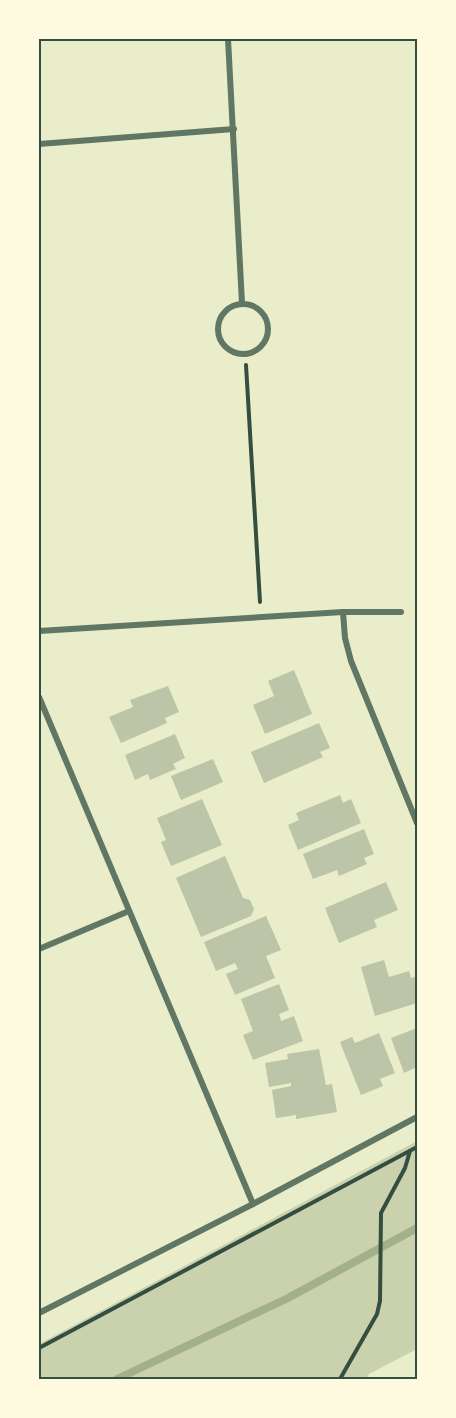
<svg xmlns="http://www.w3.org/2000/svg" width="456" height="1418" font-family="'Exo 2',sans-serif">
<rect width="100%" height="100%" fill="#e9edc9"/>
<path fill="#cad2ad" d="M 417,1141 L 417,1349 L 369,1374 L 367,1379 L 39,1379 L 39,1344 Z"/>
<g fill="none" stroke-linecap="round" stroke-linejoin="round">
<path stroke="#a3b18a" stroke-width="8" d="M 117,1379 L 288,1298 L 417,1228"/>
</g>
<g fill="#bcc5a7">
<path d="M 294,670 L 312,714 L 265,734 L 253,705 L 274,696 L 268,681 Z"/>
<path d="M 168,686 L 179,712 L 165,718 L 167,723 L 121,743 L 109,717 L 133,707 L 130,700 Z"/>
<path d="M 319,723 L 330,748 L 320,752 L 323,757 L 264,783 L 251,752 Z"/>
<path d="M 175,734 L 185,758 L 173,764 L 176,769 L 150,780 L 148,774 L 135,780 L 125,755 Z"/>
<path d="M 213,759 L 223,782 L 181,800 L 171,776 Z"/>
<path d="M 340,795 L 343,803 L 351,799 L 361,823 L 298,850 L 288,825 L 299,820 L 296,813 Z"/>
<path d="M 202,799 L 222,845 L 171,866 L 161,842 L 166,840 L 157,818 Z"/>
<path d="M 364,829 L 374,854 L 364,858 L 367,864 L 339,876 L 337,870 L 313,879 L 303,854 Z"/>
<path d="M 225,856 L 243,898 L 250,900 L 254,909 L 251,916 L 201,937 L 176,878 Z"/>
<path d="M 386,882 L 398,910 L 374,920 L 377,927 L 339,943 L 325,908 Z"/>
<path d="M 266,916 L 281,950 L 266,956 L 275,978 L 235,995 L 226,974 L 238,969 L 235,963 L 216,971 L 204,942 Z"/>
<path d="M 384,960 L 389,977 L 409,971 L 411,978 L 417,976 L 417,1003 L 375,1016 L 361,967 Z"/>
<path d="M 279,984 L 289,1010 L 279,1014 L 281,1021 L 294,1016 L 303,1041 L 253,1060 L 243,1035 L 253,1031 L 241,999 Z"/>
<path d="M 417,1028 L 417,1067 L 404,1073 L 391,1038 Z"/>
<path d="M 379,1033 L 395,1073 L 380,1079 L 383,1086 L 361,1095 L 340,1042 L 352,1037 L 355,1043 Z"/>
<path d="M 319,1049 L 326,1085 L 332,1084 L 337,1112 L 296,1119 L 296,1115 L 276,1118 L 272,1090 L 291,1086 L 291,1083 L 269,1087 L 265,1063 L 288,1059 L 287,1054 Z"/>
</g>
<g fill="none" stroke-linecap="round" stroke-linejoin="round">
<g stroke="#344e41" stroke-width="4">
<path d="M 246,365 L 260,602"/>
<path d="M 39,1348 L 417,1147"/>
<path d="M 340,1379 L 377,1314 L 380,1301 L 381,1213 L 405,1168 L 410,1151"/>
</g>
<g stroke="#617663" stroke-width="6">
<path d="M 228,39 L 242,303"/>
<path d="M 39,144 L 234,129"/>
<circle cx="243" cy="329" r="25"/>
<path d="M 343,612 L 345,638 L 351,661 L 417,823"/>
<path d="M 39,631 L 343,612 L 401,612"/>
<path d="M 39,697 L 253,1204 L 39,1313"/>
<path d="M 39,949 L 129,911"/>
<path d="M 253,1204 L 417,1117"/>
</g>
</g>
<rect width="456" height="1418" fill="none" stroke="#fefae0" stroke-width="81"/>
<rect x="40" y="40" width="376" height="1338" fill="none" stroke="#344e41" stroke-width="2"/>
</svg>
